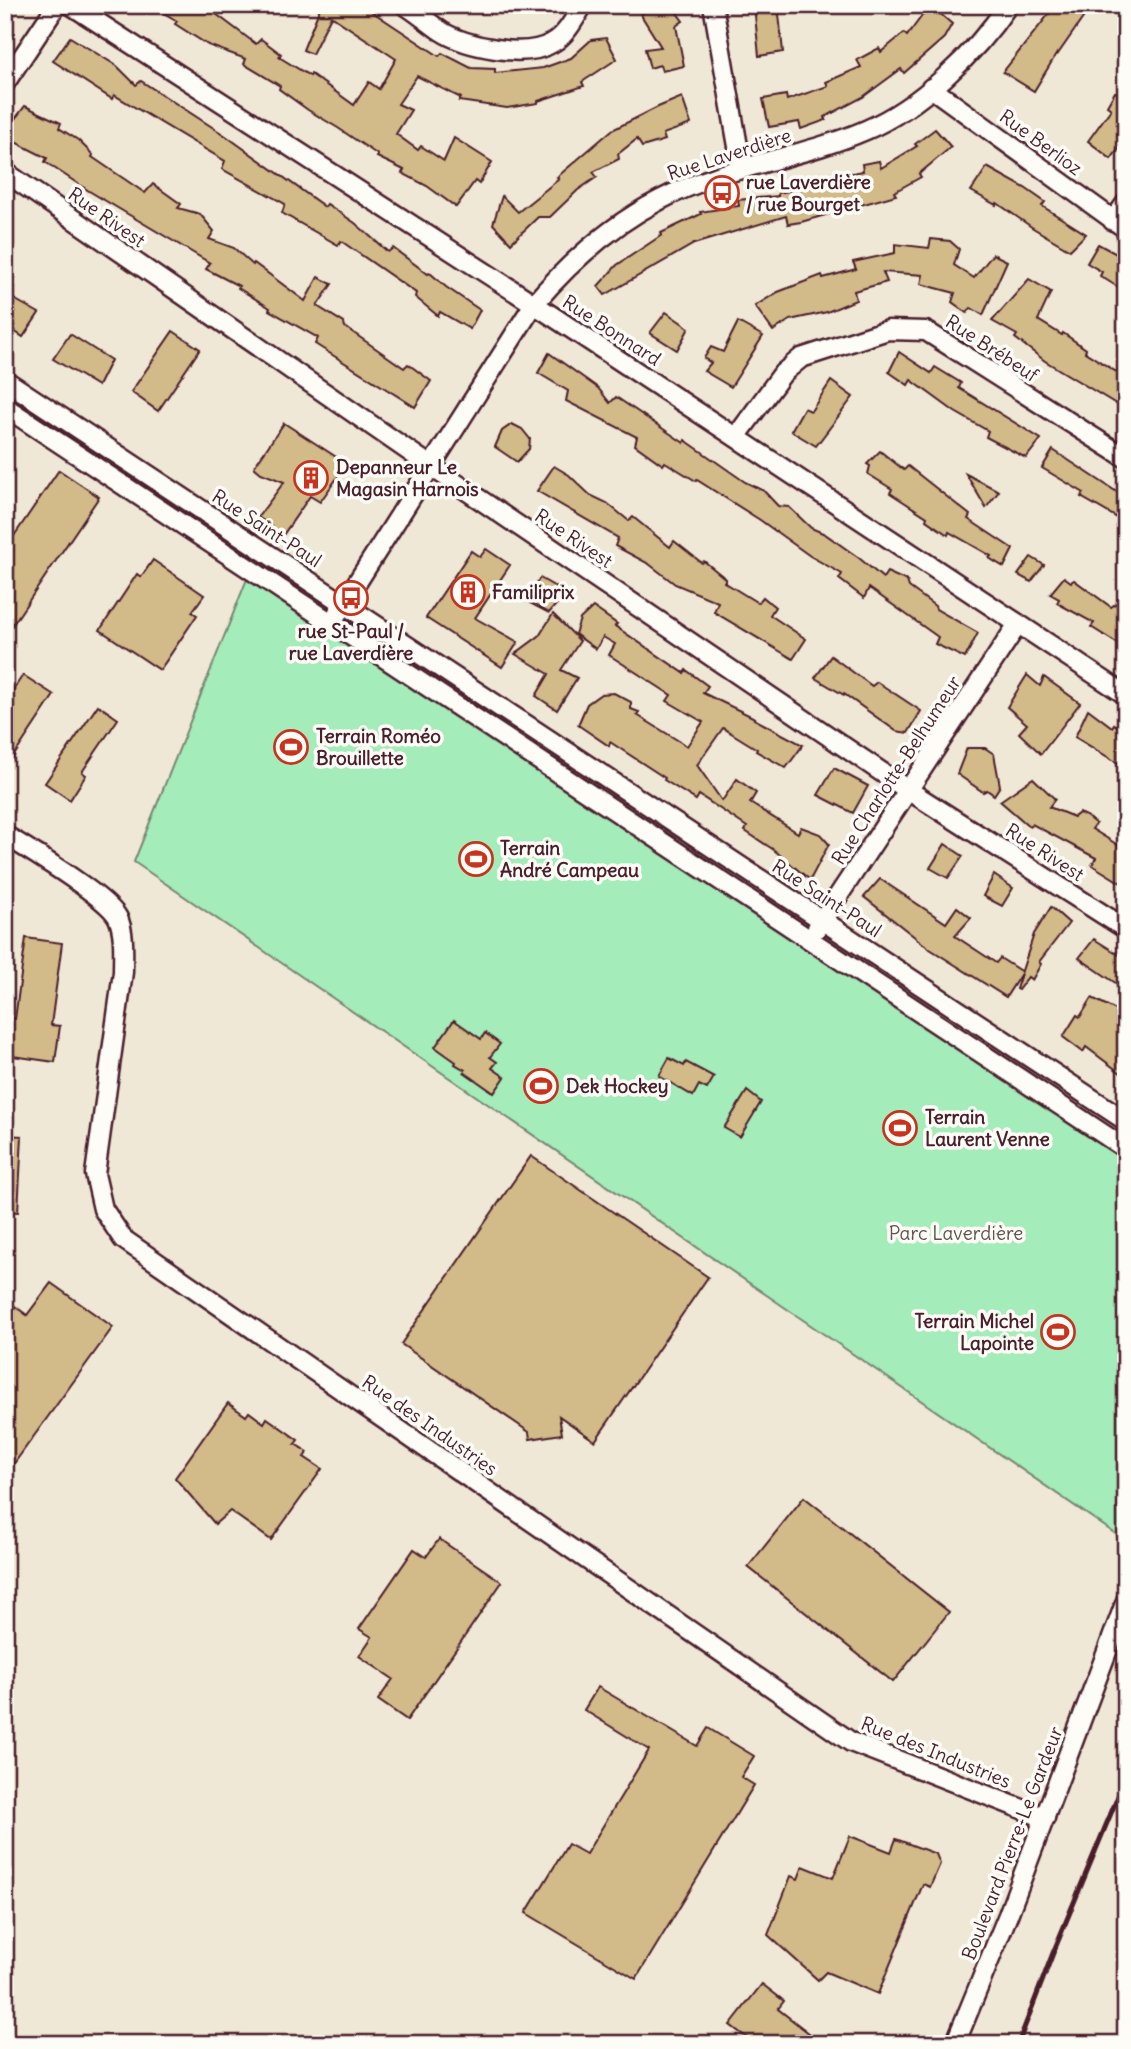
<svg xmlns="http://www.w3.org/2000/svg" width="1131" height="2049" font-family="Delius,sans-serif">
<rect width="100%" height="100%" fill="#f0e8d6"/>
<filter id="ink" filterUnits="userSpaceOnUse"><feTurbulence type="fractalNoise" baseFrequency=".0143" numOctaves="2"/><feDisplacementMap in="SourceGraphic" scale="14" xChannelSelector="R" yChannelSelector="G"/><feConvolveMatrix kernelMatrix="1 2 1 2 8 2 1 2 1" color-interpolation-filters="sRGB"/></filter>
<g filter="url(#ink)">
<path fill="#a4ecb9" stroke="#778672" stroke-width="2" d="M 249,574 L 1126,1156 L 1126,1541 L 134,862 Z"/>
<g fill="#d2ba89" stroke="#4a1f2b" stroke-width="2">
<path d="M 151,5 L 204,5 L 256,44 L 261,39 L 281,54 L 279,57 L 310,76 L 311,74 L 354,105 L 369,82 L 379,89 L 396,59 L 331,16 L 312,54 L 303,50 L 320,8 L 316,5 L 362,5 L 439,56 L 442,53 L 471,68 L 495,69 L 495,73 L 543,68 L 571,58 L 591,40 L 606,38 L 617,59 L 582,82 L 584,86 L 538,101 L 538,103 L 507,108 L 459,101 L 461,98 L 417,76 L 398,104 L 411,110 L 396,134 L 418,150 L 421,146 L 444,161 L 454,138 L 492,162 L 479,184 L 475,181 L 456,207 L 427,186 L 402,173 L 404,170 L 377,157 L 378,155 L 338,128 L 308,110 L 279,89 L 280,86 L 244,64 L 246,59 L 208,45 L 175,24 L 177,21 Z"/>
<path d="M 650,5 L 671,5 L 683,21 L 676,26 L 684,66 L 662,71 L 660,65 L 650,68 L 645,49 L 661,47 L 641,15 Z"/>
<path d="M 754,5 L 778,5 L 783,52 L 759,56 Z"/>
<path d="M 930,5 L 952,24 L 944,38 L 904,73 L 901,69 L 863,97 L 825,117 L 826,120 L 801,129 L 799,122 L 769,127 L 763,99 L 786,95 L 787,100 L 828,86 L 826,82 L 861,67 L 857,60 L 879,48 L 881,52 L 904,33 L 907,36 Z"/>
<path d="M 1056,5 L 1092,5 L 1058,54 L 1057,53 L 1034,91 L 1003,72 Z"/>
<path d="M 70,37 L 117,66 L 136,85 L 141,81 L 226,136 L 325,207 L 327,204 L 355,223 L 388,252 L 393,248 L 428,274 L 430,273 L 446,287 L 480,310 L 470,329 L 440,312 L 438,316 L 415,297 L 416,293 L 341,241 L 338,245 L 282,213 L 285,204 L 222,169 L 225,161 L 114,95 L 112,99 L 53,61 Z"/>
<path d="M 1126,88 L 1126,139 L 1111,159 L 1088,141 L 1111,109 L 1107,106 L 1115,92 L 1122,94 Z"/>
<path d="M 682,97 L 691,124 L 663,134 L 665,140 L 642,147 L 637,139 L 618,154 L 619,159 L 593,172 L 597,177 L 578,190 L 550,217 L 538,217 L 511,243 L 493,224 L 502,196 L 518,212 L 559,179 L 557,177 L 612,130 L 658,107 Z"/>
<path d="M 25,106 L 61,123 L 59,128 L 78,140 L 93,155 L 92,157 L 145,193 L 153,184 L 181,204 L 178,208 L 200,214 L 214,231 L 209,239 L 234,248 L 253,265 L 254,263 L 305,301 L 318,277 L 332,284 L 317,306 L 344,323 L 345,327 L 404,368 L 408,364 L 431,381 L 415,407 L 315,344 L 318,338 L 269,310 L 270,308 L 238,288 L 239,286 L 206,269 L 210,263 L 89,191 L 45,162 L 47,158 L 5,137 L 5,132 Z"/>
<path d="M 935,129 L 951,147 L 919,174 L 921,177 L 894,192 L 896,195 L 801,222 L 788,224 L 786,216 L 694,244 L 605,295 L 598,286 L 617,265 L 662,235 L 661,233 L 701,214 L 700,212 L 739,206 L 738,200 L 778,196 L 778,193 L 851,179 L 848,174 L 863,171 L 862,164 L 879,161 L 881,168 L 917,146 L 915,144 Z"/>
<path d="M 987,167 L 1025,188 L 1045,202 L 1042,206 L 1086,234 L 1070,250 L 1033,228 L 997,203 L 996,205 L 971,191 Z"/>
<path d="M 931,239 L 950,241 L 959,249 L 954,265 L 974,278 L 993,254 L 1007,261 L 983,315 L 971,308 L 967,313 L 952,302 L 955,293 L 921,284 L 923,275 L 883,272 L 887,282 L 854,291 L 856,300 L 827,312 L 790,320 L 773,331 L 755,306 L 778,292 L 822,275 L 823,278 L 856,269 L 853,262 L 895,253 L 895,244 L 929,248 Z"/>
<path d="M 1098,244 L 1126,259 L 1126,292 L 1100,276 L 1102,272 L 1087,263 Z"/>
<path d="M 1029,279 L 1051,292 L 1038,320 L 1062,335 L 1063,333 L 1086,349 L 1085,352 L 1115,371 L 1126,372 L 1126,410 L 1045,361 L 1015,338 L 1017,335 L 992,321 Z"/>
<path d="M 5,294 L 39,313 L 23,337 L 5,325 Z"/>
<path d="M 666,312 L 689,328 L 677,350 L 650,333 Z"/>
<path d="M 738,322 L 763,336 L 731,387 L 704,371 L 711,363 L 704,358 L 711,347 L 723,352 Z"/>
<path d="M 173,331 L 200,349 L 158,411 L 131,392 Z"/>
<path d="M 70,334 L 111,360 L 98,386 L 53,359 Z"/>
<path d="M 899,352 L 931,373 L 935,367 L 961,383 L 959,388 L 1041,439 L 1026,458 L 986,437 L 988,431 L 955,412 L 911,380 L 908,385 L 889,372 Z"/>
<path d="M 549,353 L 598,388 L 610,403 L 616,397 L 684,443 L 685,440 L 745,482 L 764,491 L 778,506 L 789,507 L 811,528 L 825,534 L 859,558 L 883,578 L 887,572 L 907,581 L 909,587 L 935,606 L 936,609 L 978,633 L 965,658 L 935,644 L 938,637 L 869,588 L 864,598 L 839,579 L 842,574 L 810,556 L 760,520 L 697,480 L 696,481 L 665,462 L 663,465 L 635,445 L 637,437 L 566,401 L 568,391 L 538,373 Z"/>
<path d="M 831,381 L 853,397 L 816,446 L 791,431 L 804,408 L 811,411 Z"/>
<path d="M 284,423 L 347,464 L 320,502 L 310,496 L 283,535 L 258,517 L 284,482 L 261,473 L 254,467 Z"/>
<path d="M 512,424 L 522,429 L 530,439 L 529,449 L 517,462 L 495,447 L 502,431 Z"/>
<path d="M 1053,450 L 1126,498 L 1126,523 L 1081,497 L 1084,493 L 1042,468 Z"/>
<path d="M 880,451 L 904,470 L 908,466 L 970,515 L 968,519 L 1013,549 L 1004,567 L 989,558 L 991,556 L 949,532 L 948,535 L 926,520 L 927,517 L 890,493 L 892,489 L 868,474 L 870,466 L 867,464 Z"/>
<path d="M 554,466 L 569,475 L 590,495 L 607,503 L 629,521 L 633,517 L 670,547 L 674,541 L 702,563 L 704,561 L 726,579 L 724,582 L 758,603 L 763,597 L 775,607 L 770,615 L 806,639 L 793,659 L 714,612 L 718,602 L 675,584 L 649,564 L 615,546 L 618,538 L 537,491 Z"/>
<path d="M 59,470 L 99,497 L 5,636 L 5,549 Z"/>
<path d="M 966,474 L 999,491 L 986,508 Z"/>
<path d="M 486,549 L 510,565 L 475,618 L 518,642 L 502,667 L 426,618 L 471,551 L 480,557 Z"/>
<path d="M 1031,557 L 1044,565 L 1031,582 L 1018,575 Z"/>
<path d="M 153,560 L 204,595 L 192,612 L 197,615 L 160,670 L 100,630 L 137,574 L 141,577 Z"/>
<path d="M 1064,577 L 1071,582 L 1074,580 L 1111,607 L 1118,602 L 1126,608 L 1126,649 L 1091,627 L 1094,623 L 1057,603 L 1059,599 L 1050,594 Z"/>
<path d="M 540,578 L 566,593 L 549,613 L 524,600 Z"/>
<path d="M 593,607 L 617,624 L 615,626 L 684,673 L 686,670 L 708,686 L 703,693 L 755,718 L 754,719 L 803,745 L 786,768 L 756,751 L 757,749 L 723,728 L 697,765 L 722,801 L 737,779 L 756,793 L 750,803 L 798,833 L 801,827 L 820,834 L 829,844 L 810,880 L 774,850 L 745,831 L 747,827 L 699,795 L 696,800 L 664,780 L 665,778 L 610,742 L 609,746 L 578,725 L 587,704 L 601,694 L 614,693 L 631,702 L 631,709 L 639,712 L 637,715 L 687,746 L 703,722 L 667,701 L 671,695 L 609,655 L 615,644 L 603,637 L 596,649 L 575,634 L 580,619 Z"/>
<path d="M 553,614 L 580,641 L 561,670 L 577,678 L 557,710 L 536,696 L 549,674 L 515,654 L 539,636 Z"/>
<path d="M 831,656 L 872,686 L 877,682 L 921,711 L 908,733 L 896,731 L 844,694 L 844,695 L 815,678 Z"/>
<path d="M 23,675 L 54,695 L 5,769 L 5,702 Z"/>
<path d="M 1027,675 L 1040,686 L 1044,677 L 1080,703 L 1041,754 L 1019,733 L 1027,724 L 1007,707 Z"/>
<path d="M 98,705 L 118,719 L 82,772 L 86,775 L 70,800 L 45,783 Z"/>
<path d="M 1088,709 L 1112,727 L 1114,724 L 1126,732 L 1126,768 L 1075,737 Z"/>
<path d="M 967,748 L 985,748 L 994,754 L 1000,786 L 994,795 L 987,790 L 983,792 L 957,774 Z"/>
<path d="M 834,768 L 868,786 L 853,813 L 818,795 Z"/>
<path d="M 1033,778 L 1055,799 L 1049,807 L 1074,817 L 1079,813 L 1086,816 L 1096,824 L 1092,829 L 1126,850 L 1126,886 L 1092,865 L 1096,858 L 1032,824 L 1030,827 L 1000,801 Z"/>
<path d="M 945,844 L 963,856 L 948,878 L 930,868 Z"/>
<path d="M 994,875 L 1013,888 L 1002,906 L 983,896 Z"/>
<path d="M 880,879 L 946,923 L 957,907 L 971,918 L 955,936 L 996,963 L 1000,958 L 1022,972 L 1006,997 L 930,949 L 864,897 Z"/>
<path d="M 1051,907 L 1069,923 L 1039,962 L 1041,964 L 1032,980 L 1028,977 L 1018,990 L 1016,989 L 1034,934 Z"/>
<path d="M 26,938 L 62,943 L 51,1025 L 60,1026 L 55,1062 L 5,1055 L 5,1018 L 15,1019 Z"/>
<path d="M 1094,939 L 1126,959 L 1126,978 L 1120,986 L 1079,958 Z"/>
<path d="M 1092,998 L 1126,1015 L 1126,1077 L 1086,1047 L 1083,1052 L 1063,1037 L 1077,1015 L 1080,1017 Z"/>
<path d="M 454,1020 L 481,1039 L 485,1033 L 500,1044 L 490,1057 L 497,1062 L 492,1068 L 505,1077 L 494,1093 L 464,1072 L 465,1070 L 455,1064 L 456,1062 L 435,1047 Z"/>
<path d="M 669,1058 L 684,1066 L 686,1062 L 714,1077 L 707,1089 L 699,1085 L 693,1096 L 659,1076 Z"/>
<path d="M 747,1091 L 761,1102 L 740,1137 L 724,1128 Z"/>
<path d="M 5,1135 L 22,1136 L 18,1212 L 5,1211 Z"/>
<path d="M 531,1156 L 708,1277 L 595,1441 L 559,1416 L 562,1434 L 530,1439 L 529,1432 L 401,1344 Z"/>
<path d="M 51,1283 L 113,1327 L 5,1476 L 5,1299 L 27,1315 Z"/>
<path d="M 228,1403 L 246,1416 L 249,1412 L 264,1423 L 267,1418 L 298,1440 L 295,1444 L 308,1452 L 304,1457 L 322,1469 L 271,1540 L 230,1511 L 215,1524 L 175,1478 Z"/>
<path d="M 804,1497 L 949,1612 L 893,1682 L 748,1567 Z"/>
<path d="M 439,1539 L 502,1582 L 407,1720 L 378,1700 L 393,1679 L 359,1656 L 372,1637 L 359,1629 L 414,1549 L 426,1557 Z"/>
<path d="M 598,1687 L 697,1746 L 708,1728 L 754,1756 L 741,1777 L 754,1785 L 636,1979 L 526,1913 L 568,1844 L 586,1854 L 649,1750 L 584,1710 Z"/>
<path d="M 850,1836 L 891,1852 L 896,1839 L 936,1854 L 940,1864 L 930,1887 L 923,1884 L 878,1994 L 826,1972 L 818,1980 L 768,1935 L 791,1876 L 798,1879 L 803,1866 L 833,1878 Z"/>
<path d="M 762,1984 L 784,2001 L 778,2009 L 823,2044 L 755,2044 L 730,2025 Z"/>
</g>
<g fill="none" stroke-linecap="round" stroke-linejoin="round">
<g stroke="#4a1f2b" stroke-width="23">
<g id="minor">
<path d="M 71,5 L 534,304 L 1126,695"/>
<path d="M 405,5 C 418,13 429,23 441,31 C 466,47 526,59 552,43 C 566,36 575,18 583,5"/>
<path d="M 713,5 L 742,169"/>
<path d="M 5,83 L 57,5"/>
<path d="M 931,88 L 1126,229"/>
<path d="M 5,172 L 432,467 L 908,790 L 1126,929"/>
<path d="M 1113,221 L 1126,203"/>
<path d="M 5,380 L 1126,1121"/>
<path d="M 5,407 L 1126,1149"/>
<path d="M 736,437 L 783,373 L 801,358 L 888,330 L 926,331 L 1126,458"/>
<path d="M 337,614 L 534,304 C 569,263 611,225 660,200 C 724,166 799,159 866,130 C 920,107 975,54 1008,5"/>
<path d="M 5,835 C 29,850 108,897 118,918 C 125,933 123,956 123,972 L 95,1174 L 103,1209 L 123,1239 L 851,1742 L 1045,1818"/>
<path d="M 817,928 L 1018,624"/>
<path d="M 955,2044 L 1008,1915 L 1126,1601"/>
</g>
</g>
<use href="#minor" stroke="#fdfcf7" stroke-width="18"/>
<path stroke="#4a1f2b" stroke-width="5" d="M 1018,2044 L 1053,1953 L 1126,1777"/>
</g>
</g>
<defs>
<g id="bus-ring" transform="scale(1.75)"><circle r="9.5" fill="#fdfcf7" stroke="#c8321e" stroke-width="1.5"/><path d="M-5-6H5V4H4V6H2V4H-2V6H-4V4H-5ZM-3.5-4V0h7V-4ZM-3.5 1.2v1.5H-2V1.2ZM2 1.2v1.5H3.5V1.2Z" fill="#c8321e"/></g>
<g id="building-ring" transform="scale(1.75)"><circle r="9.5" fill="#fdfcf7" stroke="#c8321e" stroke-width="1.5"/><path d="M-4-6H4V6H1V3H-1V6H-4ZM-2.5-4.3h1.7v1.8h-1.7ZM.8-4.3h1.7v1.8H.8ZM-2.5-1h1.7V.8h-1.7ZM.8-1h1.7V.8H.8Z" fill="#c8321e"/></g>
<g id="stadium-ring" transform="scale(1.75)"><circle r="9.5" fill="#fdfcf7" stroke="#c8321e" stroke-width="1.5"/><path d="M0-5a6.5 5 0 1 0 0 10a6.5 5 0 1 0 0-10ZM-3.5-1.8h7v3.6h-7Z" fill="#c8321e"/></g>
</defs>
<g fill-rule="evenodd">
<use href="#bus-ring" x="722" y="193"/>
<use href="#building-ring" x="311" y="478"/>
<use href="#building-ring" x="468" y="592"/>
<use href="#bus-ring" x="351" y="598"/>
<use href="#stadium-ring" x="291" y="747"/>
<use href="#stadium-ring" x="476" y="859"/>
<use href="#stadium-ring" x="541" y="1086"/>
<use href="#stadium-ring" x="900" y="1128"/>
<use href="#stadium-ring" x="1058" y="1332"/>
</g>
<g text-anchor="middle" stroke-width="7" stroke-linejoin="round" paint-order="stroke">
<g font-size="19" fill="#4a1f2b" stroke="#fdfcf7">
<text transform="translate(1041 142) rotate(36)" y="7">Rue Berlioz</text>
<text transform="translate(729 154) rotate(-18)" y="7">Rue Laverdière</text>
<text transform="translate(107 217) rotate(35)" y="7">Rue Rivest</text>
<text transform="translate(612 330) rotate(33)" y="7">Rue Bonnard</text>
<text transform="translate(992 348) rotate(33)" y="7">Rue Brébeuf</text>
<text transform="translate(267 528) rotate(33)" y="7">Rue Saint-Paul</text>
<text transform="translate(574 538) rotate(34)" y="7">Rue Rivest</text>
<text transform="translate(896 770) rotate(-57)" y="7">Rue Charlotte-Belhumeur</text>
<text transform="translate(1045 852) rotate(33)" y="7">Rue Rivest</text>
<text transform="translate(827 898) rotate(33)" y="7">Rue Saint-Paul</text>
<text transform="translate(430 1425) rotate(35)" y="7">Rue des Industries</text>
<text transform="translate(936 1752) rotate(22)" y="7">Rue des Industries</text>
<text transform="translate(1012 1843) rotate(-69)" y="7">Boulevard Pierre-Le Gardeur</text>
</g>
<g font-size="19" font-weight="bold" fill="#4a1f2b" stroke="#fdfcf7" text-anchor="start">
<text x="746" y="189">rue Laverdière<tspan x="746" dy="22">/ rue Bourget</tspan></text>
<text x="336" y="474">Depanneur Le<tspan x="336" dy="22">Magasin Harnois</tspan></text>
<text x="492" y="599">Familiprix</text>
<text x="351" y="638" text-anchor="middle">rue St-Paul /<tspan x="351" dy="22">rue Laverdière</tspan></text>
<text x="316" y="743">Terrain Roméo<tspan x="316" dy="22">Brouillette</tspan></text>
<text x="500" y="855">Terrain<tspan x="500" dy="22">André Campeau</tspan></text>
<text x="566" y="1093">Dek Hockey</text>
<text x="925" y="1124">Terrain<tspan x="925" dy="22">Laurent Venne</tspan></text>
<text x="1034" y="1328" text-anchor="end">Terrain Michel<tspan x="1034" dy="22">Lapointe</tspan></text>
</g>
<g font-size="19" fill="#60524e" stroke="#fdfcf7">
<text x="956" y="1240">Parc Laverdière</text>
</g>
</g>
<rect width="1131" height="2049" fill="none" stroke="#fdfcf7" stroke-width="28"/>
<rect x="14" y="14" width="1103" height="2021" fill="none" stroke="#4a1f2b" stroke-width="2.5" filter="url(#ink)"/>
</svg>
